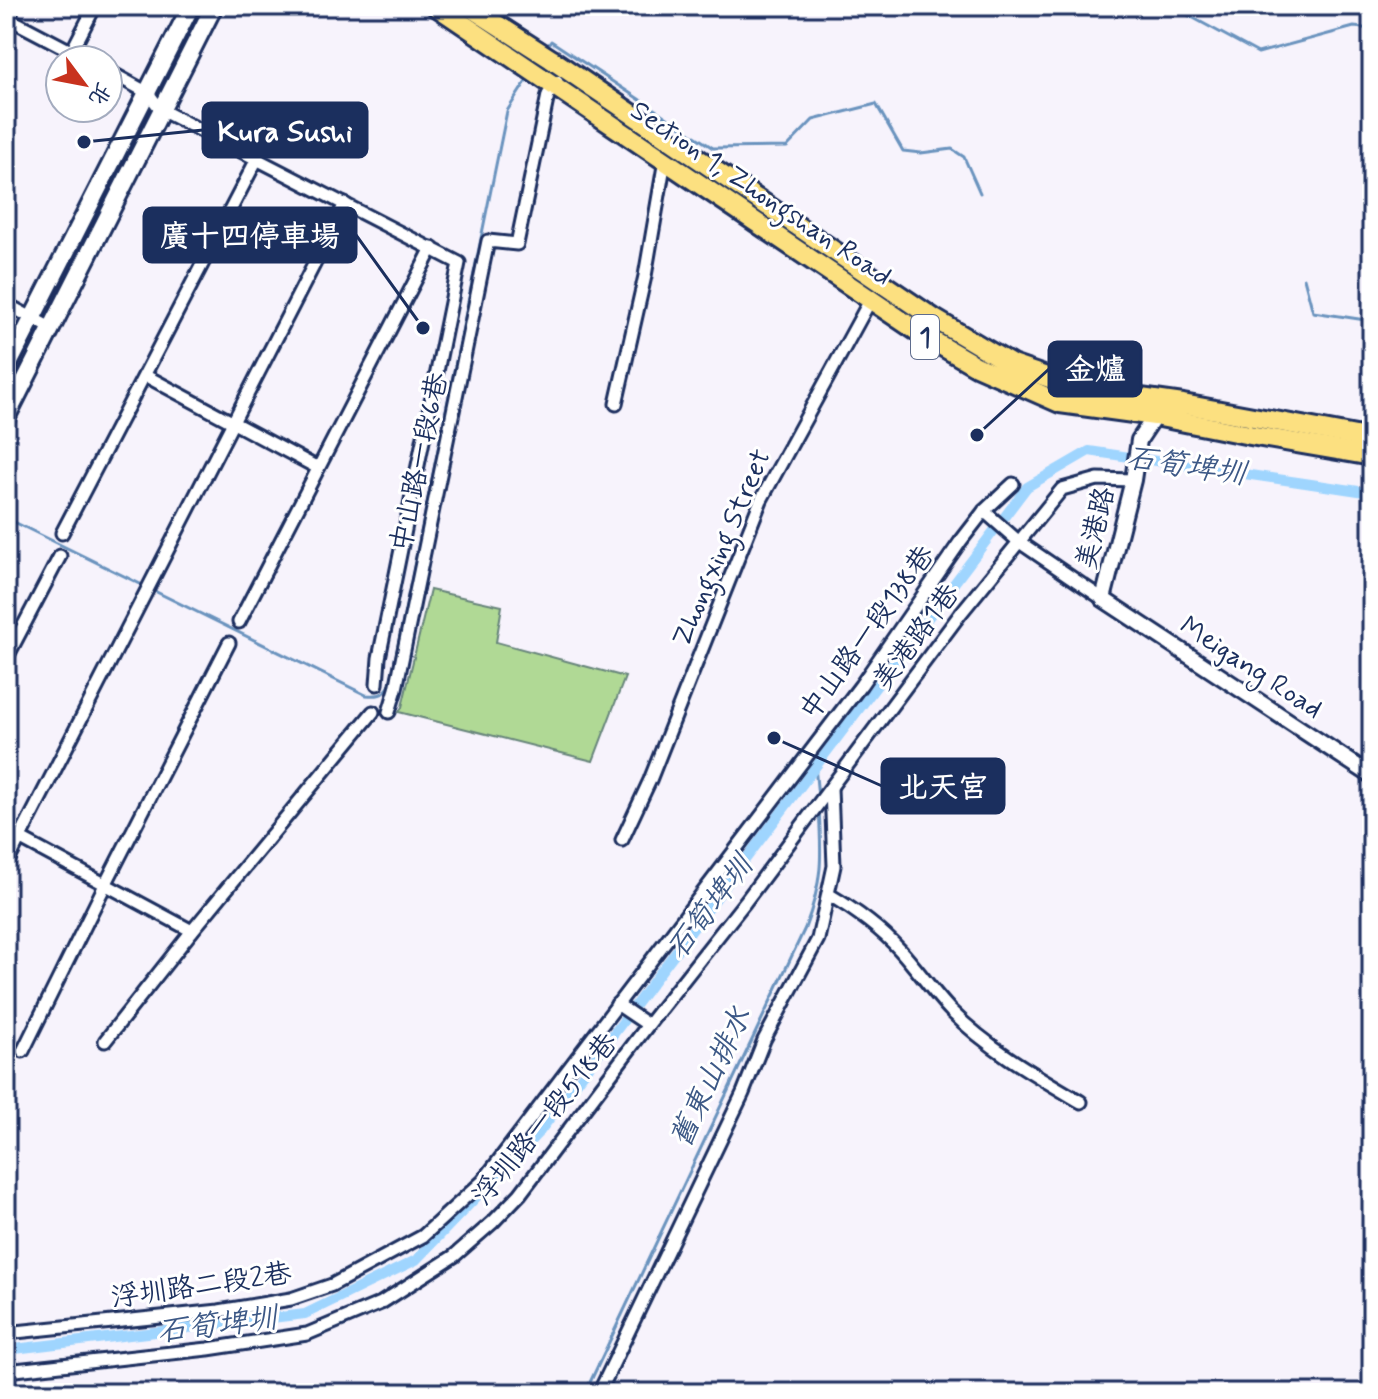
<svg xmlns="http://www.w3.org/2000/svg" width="1378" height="1399" font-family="Mynerve,'LXGW WenKai TC',sans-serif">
<rect width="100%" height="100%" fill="#f7f3fc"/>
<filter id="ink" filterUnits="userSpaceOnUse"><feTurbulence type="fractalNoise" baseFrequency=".0125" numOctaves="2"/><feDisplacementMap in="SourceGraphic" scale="16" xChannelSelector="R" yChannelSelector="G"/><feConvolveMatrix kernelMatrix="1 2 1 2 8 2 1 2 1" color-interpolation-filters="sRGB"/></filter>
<g filter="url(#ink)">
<path fill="#b0d995" stroke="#66847a" stroke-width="2" d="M 430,590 L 502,606 L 496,642 L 625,677 L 593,761 L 399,712 L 402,707 Z"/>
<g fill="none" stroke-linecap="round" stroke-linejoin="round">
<g stroke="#6a93be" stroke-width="3">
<path d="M 1182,6 L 1186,14 L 1258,53 L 1354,27 L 1372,29"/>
<path d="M 547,47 L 551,41 L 713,148 L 787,147 L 813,120 L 876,104 L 903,151 L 921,153 L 952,149 L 964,157 L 980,193"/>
<path d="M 1304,278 L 1313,312 L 1372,321"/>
<path d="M 6,518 L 366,695 C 377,696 384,696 390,685 L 507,111 L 529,77"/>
<path d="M 815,766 L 818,797"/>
<path d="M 585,1393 L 805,928 C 823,881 822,858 819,809"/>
</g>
<path stroke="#9fd5fe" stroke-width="10" d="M 6,1350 L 305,1314 L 416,1260 L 541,1130 L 1027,487 L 1089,451 L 1372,493"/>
<g stroke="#1b2f5e" stroke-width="17">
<g id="minor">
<path d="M 6,9 L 7,6"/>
<path d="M 6,17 L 88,60"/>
<path d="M 72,51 L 95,6"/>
<path d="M 108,71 L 148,93 L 161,110 L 459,263 L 379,658 L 377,684"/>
<path d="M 6,304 L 51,328"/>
<path d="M 146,376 L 318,468"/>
<path d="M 616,404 L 645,276 L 665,160"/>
<path d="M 984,511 L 1018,541 L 1103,599"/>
<path d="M 62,533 L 258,157"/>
<path d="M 239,622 L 432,248"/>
<path d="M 6,659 L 60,556"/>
<path d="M 389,712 L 396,689 L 488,241 L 517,244 L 548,95 L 557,82"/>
<path d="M 6,831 L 192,931"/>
<path d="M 622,840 L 650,780 L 761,500 L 872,297"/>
<path d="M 6,865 L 345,204"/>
<path d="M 828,894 C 855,910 879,927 900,950 C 918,970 933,992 951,1011 C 989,1049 1035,1075 1081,1102"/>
<path d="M 617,1004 L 648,1025"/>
<path d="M 105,1041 L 192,931 L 373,712"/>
<path d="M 23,1051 L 105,885 L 229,643"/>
<path d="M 6,1333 L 219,1311 L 291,1299 L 332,1285 L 423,1236 L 483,1181 L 861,685 L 960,542 L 984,511 L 1013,484"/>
<path d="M 6,1371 L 208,1349 L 307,1334 L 381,1303 L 454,1256 L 493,1222 L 520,1194 L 648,1025 L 745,902 L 961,613 L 1062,489 L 1098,479 L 1133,480"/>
<path d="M 599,1393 L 743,1093 L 764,1040 L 818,939 L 834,866 L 831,788"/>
</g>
</g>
<g stroke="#1b2f5e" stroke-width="20">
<path id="tertiary" d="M 1161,413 L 1155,416 L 1139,440 L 1133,480 L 1103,599 L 1372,776"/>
</g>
<g stroke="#1b2f5e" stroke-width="22">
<g id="secondary">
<path d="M 6,370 L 191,6"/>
<path d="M 6,418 L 214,6"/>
</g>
</g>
<g stroke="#1b2f5e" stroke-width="24">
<g id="primary">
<path d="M 436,6 L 923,335 L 976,366 L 1060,403 L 1155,416 L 1250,435 L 1372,456"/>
<path d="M 468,6 L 551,59 L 933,318 L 1012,365 L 1084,390 L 1183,404 L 1372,439"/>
</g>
</g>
<use href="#minor" stroke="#fff" stroke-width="11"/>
<use href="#tertiary" stroke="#fff" stroke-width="14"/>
<use href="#secondary" stroke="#fff" stroke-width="16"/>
<use href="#primary" stroke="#fce080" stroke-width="18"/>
</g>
</g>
<g text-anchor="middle" stroke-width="6" stroke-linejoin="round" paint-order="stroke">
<rect fill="#fff" stroke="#5f6d8e" stroke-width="2" x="911" y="315" width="28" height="44" rx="6"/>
<g font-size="26" font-weight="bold" fill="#1b2f5e">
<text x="925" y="346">1</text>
</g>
<g font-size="28" fill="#1b2f5e" stroke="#fff">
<text transform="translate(762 192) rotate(34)" y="10">Section 1, Zhongshan Road</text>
<text transform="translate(418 462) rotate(-78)" y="10">中山路一段6巷</text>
<text transform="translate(1094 528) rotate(-76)" y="10">美港路</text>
<text transform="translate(720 547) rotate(-67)" y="10">Zhongxing Street</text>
<text transform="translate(866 632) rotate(-54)" y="10">中山路一段138巷</text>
<text transform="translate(915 636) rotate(-53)" y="10">美港路1巷</text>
<text transform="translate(1252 666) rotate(33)" y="10">Meigang Road</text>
<text transform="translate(544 1118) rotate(-51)" y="10">浮圳路一段518巷</text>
<text transform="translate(201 1284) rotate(-8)" y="10">浮圳路二段2巷</text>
</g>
<g font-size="30" font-style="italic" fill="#3c5886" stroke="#fff">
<text transform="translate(1186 465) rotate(8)" y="10">石筍埤圳</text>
<text transform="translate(709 907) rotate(-53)" y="10">石筍埤圳</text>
<text transform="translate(710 1077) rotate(-65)" y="10">舊東山排水</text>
<text transform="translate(217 1324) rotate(-7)" y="10">石筍埤圳</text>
</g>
</g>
<path fill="none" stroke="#1b2f5e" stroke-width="3" d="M84 142L203 130M423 328L356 235M977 435L1049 369M774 738L882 786"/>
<g fill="#1b2f5e" stroke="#fff" stroke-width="3">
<circle cx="84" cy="142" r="8"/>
<circle cx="423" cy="328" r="8"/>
<circle cx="977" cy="435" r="8"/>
<circle cx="774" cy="738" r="8"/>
</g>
<g fill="#1b2f5e" stroke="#1b2f5e" stroke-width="3">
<rect x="203" y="103" width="164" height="54" rx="8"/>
<rect x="144" y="208" width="212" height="54" rx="8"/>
<rect x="1049" y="342" width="92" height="54" rx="8"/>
<rect x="882" y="759" width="122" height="54" rx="8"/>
</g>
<g font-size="30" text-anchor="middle" font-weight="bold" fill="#fff">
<text x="285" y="141">Kura Sushi</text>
<text x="250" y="246">廣十四停車場</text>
<text x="1095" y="379">金爐</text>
<text x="943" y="797">北天宮</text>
</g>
<rect width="1378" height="1399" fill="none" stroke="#fff" stroke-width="32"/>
<rect x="16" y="16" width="1346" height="1367" fill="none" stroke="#1b2f5e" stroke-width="3" filter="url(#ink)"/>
<g transform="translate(84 84) rotate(122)"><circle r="38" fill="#ffffff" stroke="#a4acbf" stroke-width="2"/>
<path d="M0-6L14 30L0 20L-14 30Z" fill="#c8321e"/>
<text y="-12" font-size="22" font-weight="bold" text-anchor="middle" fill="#1b2f5e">北</text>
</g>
</svg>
